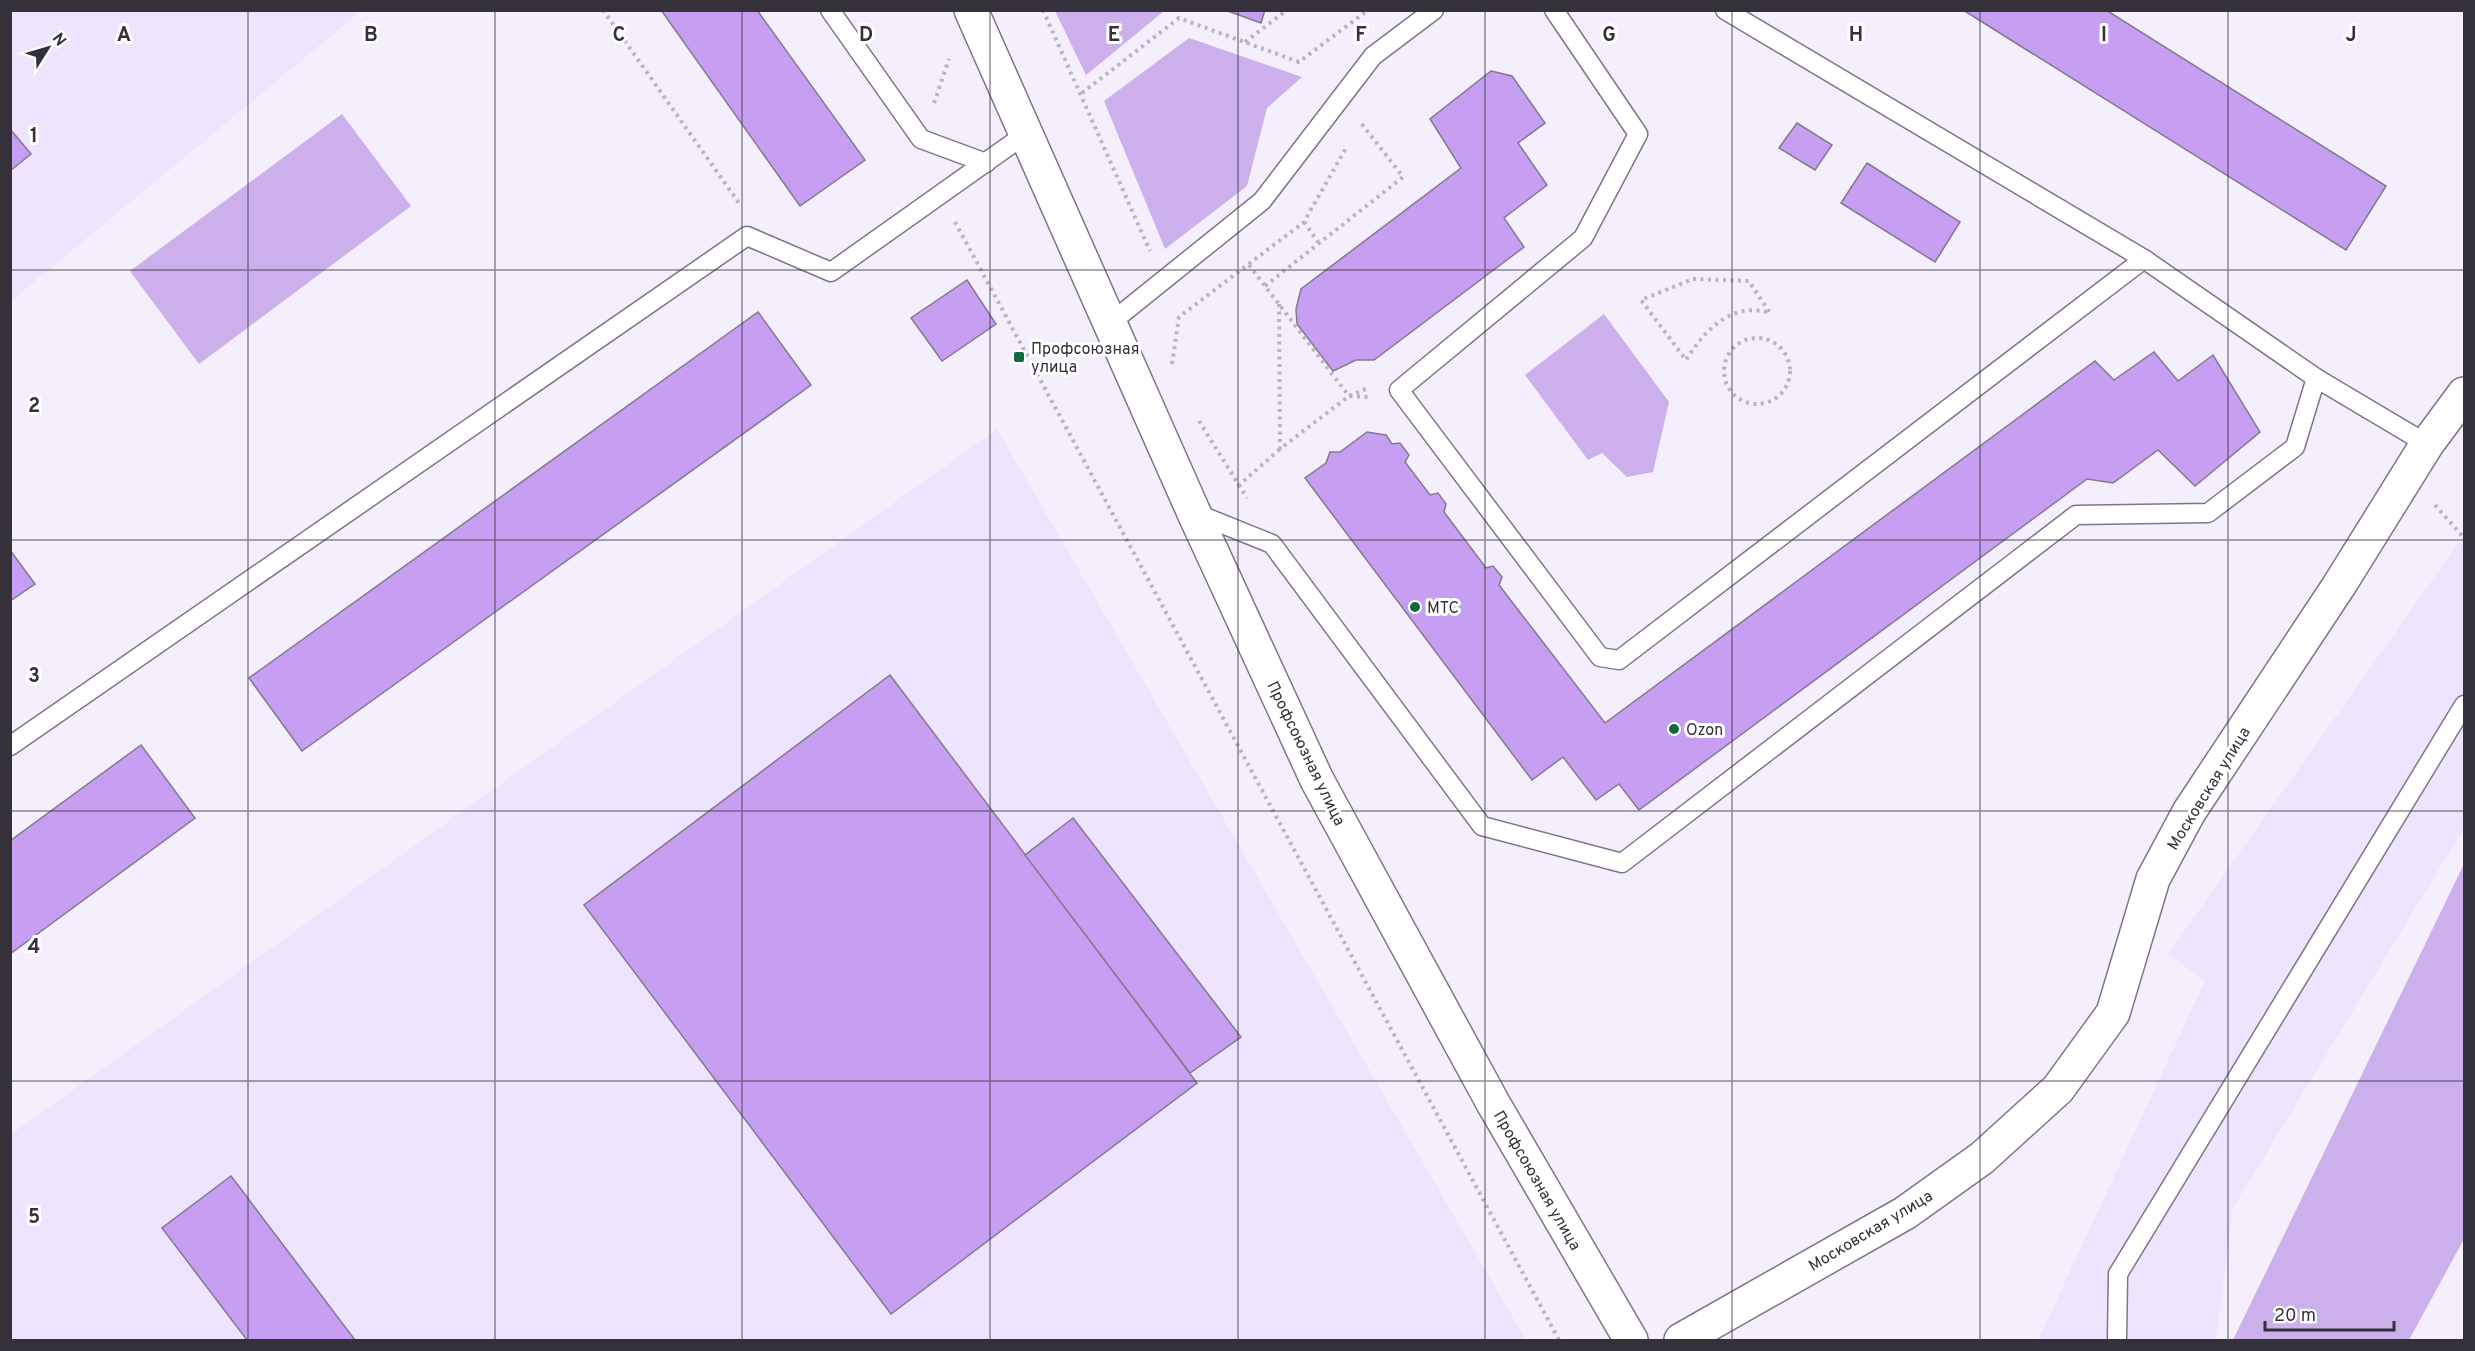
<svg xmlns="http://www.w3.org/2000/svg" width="2475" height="1351" font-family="Overpass,sans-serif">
<rect width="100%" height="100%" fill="#f5eefd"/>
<g fill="#efe4fe">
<path d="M 11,11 L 361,11 L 11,301 Z"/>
<path d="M 997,429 L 1526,1340 L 11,1340 L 10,1135 Z"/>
<path d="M 2464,535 L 2464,828 L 2233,1208 L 2216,1340 L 2038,1340 L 2205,981 L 2168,954 Z"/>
</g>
<g fill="#cbb0ec">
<path d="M 1055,11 L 1164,11 L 1086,75 Z"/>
<path d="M 1189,38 L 1302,77 L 1267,108 L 1247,186 L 1165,249 L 1104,101 Z"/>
<path d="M 342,114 L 411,206 L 199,364 L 130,271 Z"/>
<path d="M 1604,314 L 1669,402 L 1653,472 L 1627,477 L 1602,453 L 1588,460 L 1525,375 Z"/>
<path d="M 2464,864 L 2464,1239 L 2409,1340 L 2233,1340 Z"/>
</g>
<g fill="#c69ff2" stroke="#83798f" stroke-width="1.5">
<path d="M 661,10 L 757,10 L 865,160 L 800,206 Z"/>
<path d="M 1225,10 L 1265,10 L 1261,23 Z"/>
<path d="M 1963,10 L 2106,10 L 2386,186 L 2346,250 Z"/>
<path d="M 1491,71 L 1512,76 L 1545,123 L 1518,143 L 1547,185 L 1504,218 L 1524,247 L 1374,360 L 1356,360 L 1333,371 L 1297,324 L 1296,309 L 1301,289 L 1461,168 L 1430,119 Z"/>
<path d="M 1797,123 L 1832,145 L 1815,170 L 1779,148 Z"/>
<path d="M 10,129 L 31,154 L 10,171 Z"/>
<path d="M 1867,163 L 1960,222 L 1935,262 L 1841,203 Z"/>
<path d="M 967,280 L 996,324 L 942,361 L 911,318 Z"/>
<path d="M 758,312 L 811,385 L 302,751 L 249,678 Z"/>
<path d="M 2154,352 L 2178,381 L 2213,355 L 2260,432 L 2195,486 L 2158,450 L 2113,483 L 2087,479 L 1639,810 L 1619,784 L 1596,800 L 1563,757 L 1532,780 L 1305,478 L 1326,463 L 1330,452 L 1340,452 L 1367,432 L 1386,435 L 1392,444 L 1400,443 L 1409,455 L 1405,462 L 1430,495 L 1438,493 L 1446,504 L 1444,512 L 1486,568 L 1493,566 L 1502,577 L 1499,585 L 1605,723 L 2095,361 L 2114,380 Z"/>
<path d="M 10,550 L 35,584 L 10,601 Z"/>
<path d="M 890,675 L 1197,1083 L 891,1314 L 584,905 Z"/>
<path d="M 141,745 L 195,818 L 10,954 L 10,841 Z"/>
<path d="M 1073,818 L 1241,1037 L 1190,1073 L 1025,855 Z"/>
<path d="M 231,1176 L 355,1340 L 247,1340 L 162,1228 Z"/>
</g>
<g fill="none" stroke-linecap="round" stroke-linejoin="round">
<g stroke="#7e758b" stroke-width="21">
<g id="lane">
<path d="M 830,10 L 921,139 L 986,163"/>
<path d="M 1725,10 L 2144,259"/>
<path d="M 1109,324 L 1262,201 L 1373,56 L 1434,10"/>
<path d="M 2316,378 L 2427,444"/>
<path d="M 1195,513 L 1272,544 L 1482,826 L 1622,863 L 2076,515 L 2208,513 L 2295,447 L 2316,378 L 2144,259 L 1619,660 L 1600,657 L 1399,390 L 1583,238 L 1638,134 L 1554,10"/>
<path d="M 10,746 L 747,236 L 831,272 L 1027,133"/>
<path d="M 2117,1340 L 2118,1274 L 2464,705"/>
</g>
</g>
<g stroke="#7e758b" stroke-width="36">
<path id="street" d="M 1681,1340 L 1905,1213 L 1982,1158 L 2058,1089 L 2113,1013 L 2153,879 L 2189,812 L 2340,584 L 2427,444 L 2464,394"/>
</g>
<g stroke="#7e758b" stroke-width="36">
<path id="secondary" d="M 971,10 L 1194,513 L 1317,780 L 1493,1103 L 1631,1340"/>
</g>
<g stroke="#bab4c1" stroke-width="4" stroke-dasharray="3 4.5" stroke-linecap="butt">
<path d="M 603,10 L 741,206"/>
<path d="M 1043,10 L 1150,251"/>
<path d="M 1245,42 L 1287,10"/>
<path d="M 1082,93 L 1179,18 L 1299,62 L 1368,10"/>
<path d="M 934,103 L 949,59"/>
<path d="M 955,222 L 1559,1340"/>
<path d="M 1304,222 L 1318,242"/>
<path d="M 1249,265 L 1349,396 L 1368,388"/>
<path d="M 1693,279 L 1749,281 L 1770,313 C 1732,301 1705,330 1686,360 L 1641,300 Z"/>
<path d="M 1265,286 L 1403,177 L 1361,123"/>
<path d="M 1279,304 L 1280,449 L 1349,396 L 1369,397"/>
<circle cx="1757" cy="371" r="33"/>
<path d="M 1172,364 L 1179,317 L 1304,222 L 1346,148"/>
<path d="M 1199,421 L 1247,498"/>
<path d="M 1238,486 L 1280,449"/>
<path d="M 2435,505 L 2464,538"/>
</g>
<use href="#lane" stroke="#fff" stroke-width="18"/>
<use href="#street" stroke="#fff" stroke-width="33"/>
<use href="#secondary" stroke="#fff" stroke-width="33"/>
</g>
<path fill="none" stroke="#35313a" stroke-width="1.5" stroke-opacity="0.55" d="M 248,10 L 248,1340M 495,10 L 495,1340M 742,10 L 742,1340M 990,10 L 990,1340M 1238,10 L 1238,1340M 1485,10 L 1485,1340M 1732,10 L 1732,1340M 1980,10 L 1980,1340M 2228,10 L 2228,1340M 10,270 L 2464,270M 10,540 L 2464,540M 10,811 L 2464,811M 10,1081 L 2464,1081"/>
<g fill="#106b3f" stroke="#fff" stroke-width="2">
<rect x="1013" y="351" width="12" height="12" rx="3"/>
<circle cx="1415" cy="607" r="6"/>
<circle cx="1674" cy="729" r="6"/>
</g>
<g text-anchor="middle" stroke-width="6" stroke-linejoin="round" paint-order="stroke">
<g font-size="16" fill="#35313a" stroke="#fff" text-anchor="start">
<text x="1031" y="354">Профсоюзная<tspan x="1031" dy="18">улица</tspan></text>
<text x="1427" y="613">МТС</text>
<text x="1686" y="735">Ozon</text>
</g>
<g font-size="16" fill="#35313a" stroke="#fff">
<text transform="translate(1307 753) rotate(64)" y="6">Профсоюзная улица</text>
<text transform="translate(2208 788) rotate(-58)" y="6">Московская улица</text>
<text transform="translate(1538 1180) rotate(60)" y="6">Профсоюзная улица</text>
<text transform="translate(1870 1230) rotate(-31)" y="6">Московская улица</text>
</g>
</g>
<g font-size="20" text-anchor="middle" font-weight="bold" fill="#35313a" stroke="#fff" stroke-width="6" stroke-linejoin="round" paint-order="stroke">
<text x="124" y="41">A</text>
<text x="371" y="41">B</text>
<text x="619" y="41">C</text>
<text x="866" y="41">D</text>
<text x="1114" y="41">E</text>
<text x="1361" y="41">F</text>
<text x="1609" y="41">G</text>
<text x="1856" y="41">H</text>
<text x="2104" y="41">I</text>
<text x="2351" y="41">J</text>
<text x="34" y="142">1</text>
<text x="34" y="412">2</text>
<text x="34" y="682">3</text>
<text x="34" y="953">4</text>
<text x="34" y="1223">5</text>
</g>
<rect width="2475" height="1351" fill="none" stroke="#35313a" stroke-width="24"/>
<g transform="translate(48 48) rotate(53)" stroke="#ffffff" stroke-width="4.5" paint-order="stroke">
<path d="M0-4.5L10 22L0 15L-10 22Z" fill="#35313a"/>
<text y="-9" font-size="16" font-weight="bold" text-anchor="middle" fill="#35313a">N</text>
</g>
<path d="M2265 1321v9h129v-9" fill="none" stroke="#35313a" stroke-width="3"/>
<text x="2274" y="1321" font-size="18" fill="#35313a" stroke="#ffffff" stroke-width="4.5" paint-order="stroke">20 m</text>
</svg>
